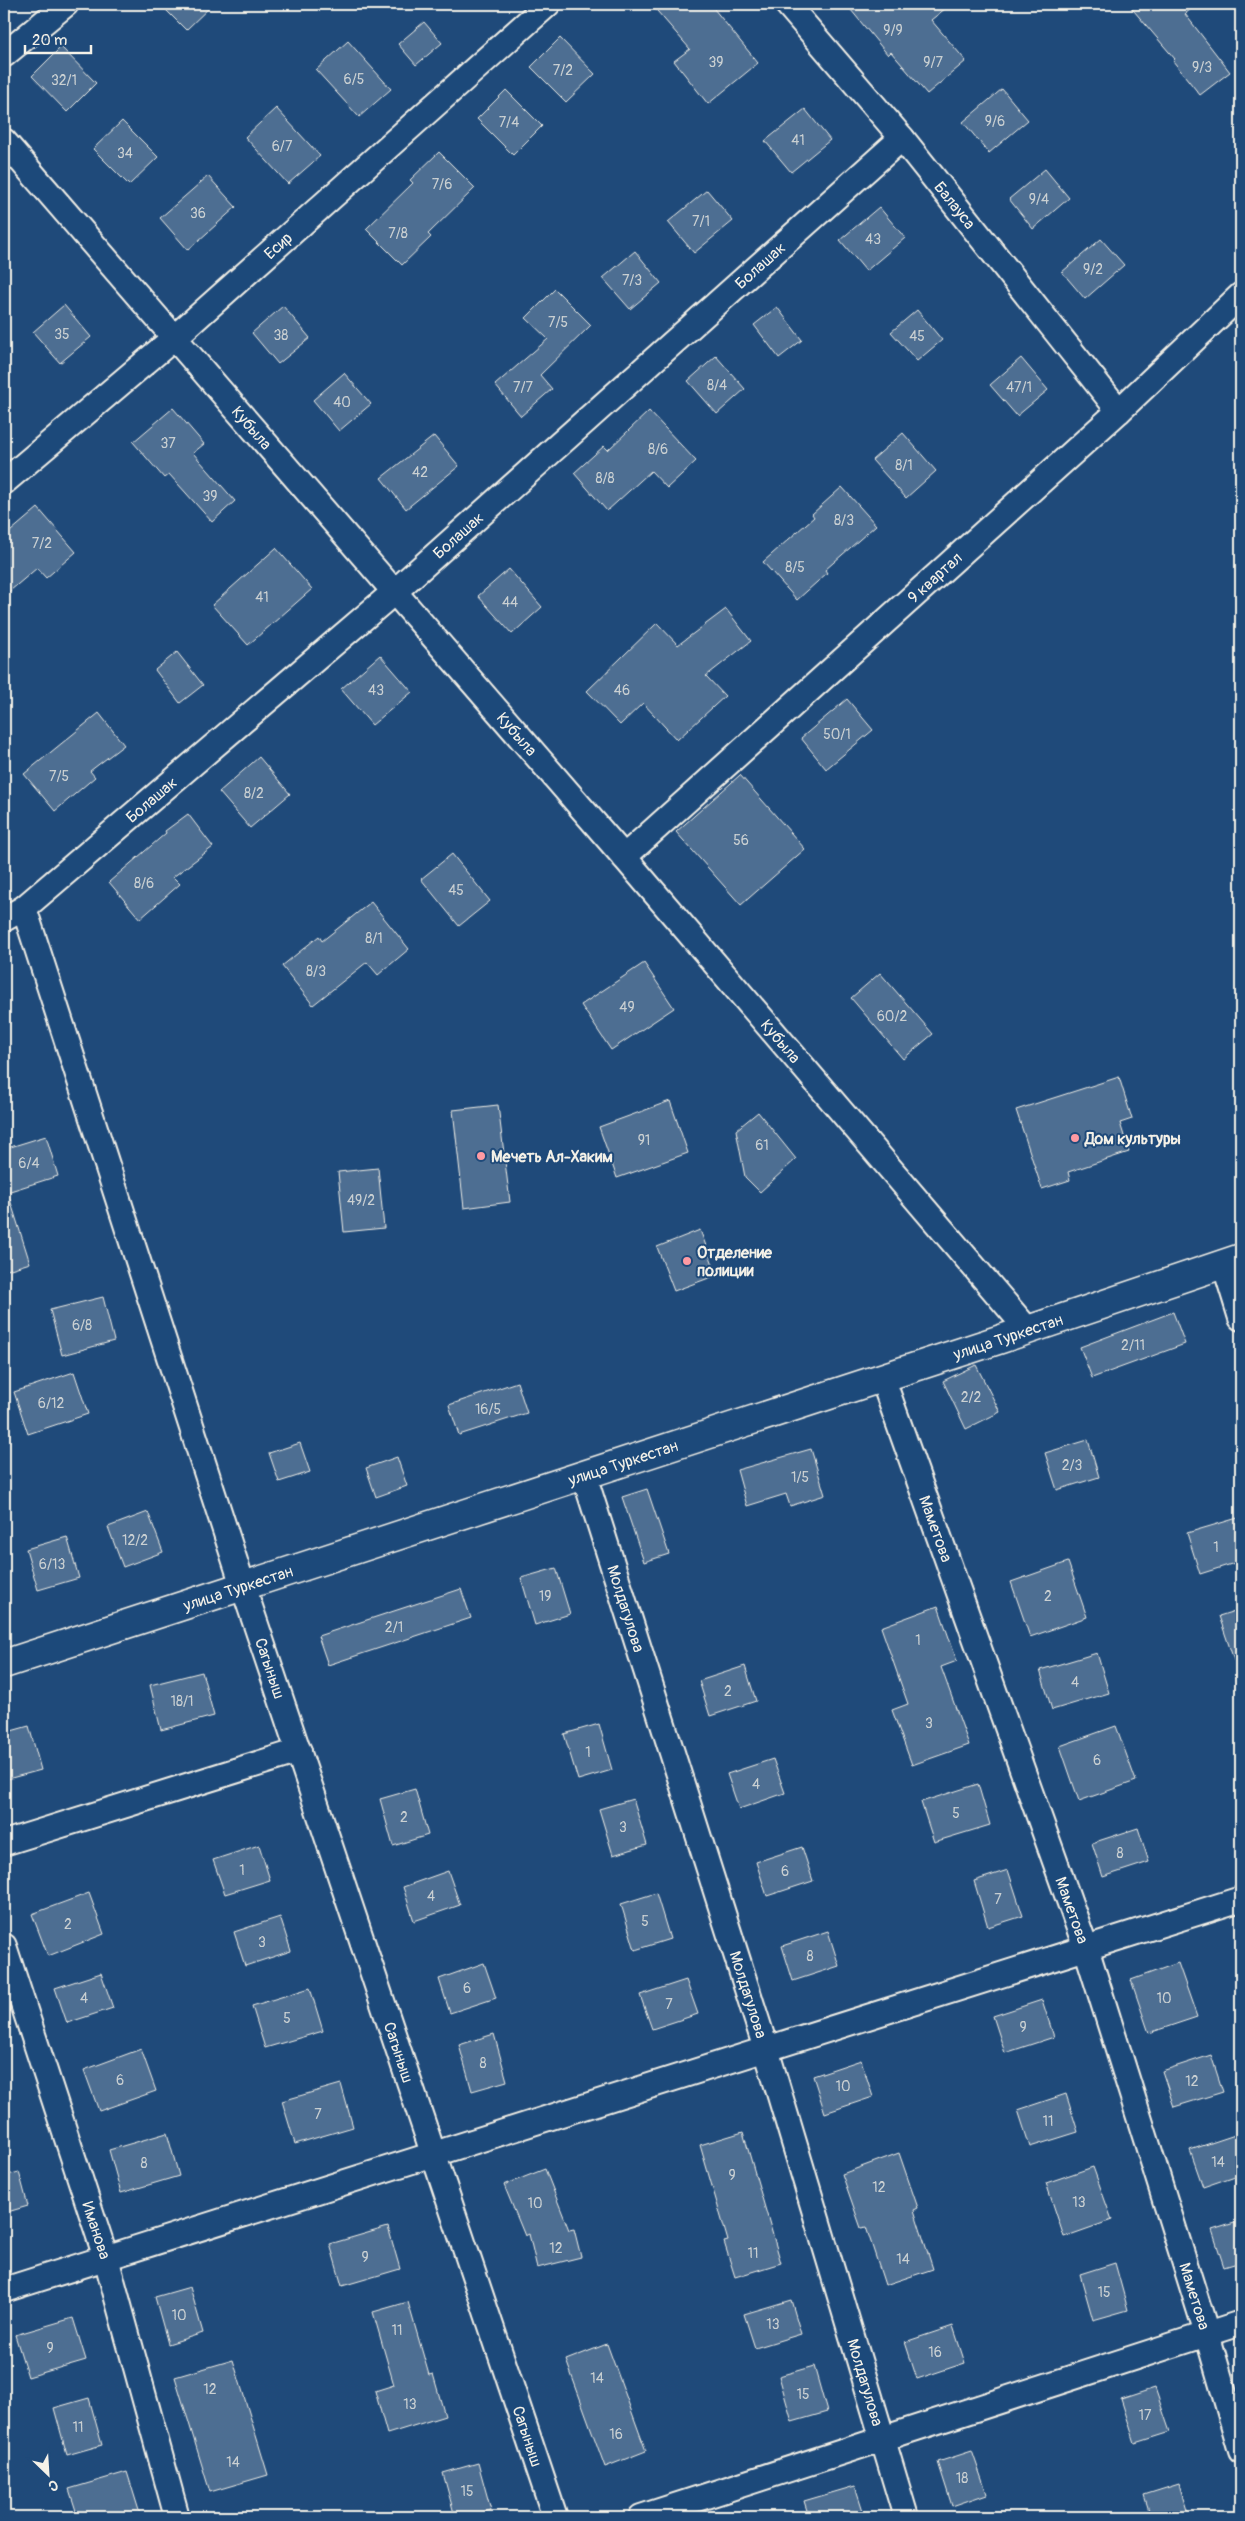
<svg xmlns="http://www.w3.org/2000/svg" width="1245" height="2521" font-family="Pangolin,sans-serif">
<rect width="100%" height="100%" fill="#1f4a7a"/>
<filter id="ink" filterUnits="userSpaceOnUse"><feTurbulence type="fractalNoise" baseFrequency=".02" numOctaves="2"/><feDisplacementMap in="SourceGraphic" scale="10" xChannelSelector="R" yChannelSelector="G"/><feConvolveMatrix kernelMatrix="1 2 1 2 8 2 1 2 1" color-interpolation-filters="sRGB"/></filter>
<g filter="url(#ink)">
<g fill="#4d6e92" stroke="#f4f1e8">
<path d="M 160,4 L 213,4 L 186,30 Z"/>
<path d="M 651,4 L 710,4 L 758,63 L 708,104 L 674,61 L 690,49 Z"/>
<path d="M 846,4 L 951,4 L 931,20 L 966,61 L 927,94 L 891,52 L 888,55 Z"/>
<path d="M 1128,4 L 1197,4 L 1185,14 L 1230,72 L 1200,95 L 1173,61 L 1175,59 Z"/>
<path d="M 424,22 L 442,43 L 416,65 L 398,44 Z"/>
<path d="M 560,38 L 595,74 L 566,102 L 531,67 Z"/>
<path d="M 348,41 L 391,89 L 359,117 L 316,70 Z"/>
<path d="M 61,47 L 96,83 L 67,112 L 32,76 Z"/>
<path d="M 1002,89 L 1028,120 L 989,153 L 963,122 Z"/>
<path d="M 506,90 L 542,126 L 513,155 L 477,119 Z"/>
<path d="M 276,108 L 320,156 L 288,184 L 245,137 Z"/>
<path d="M 805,109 L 830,140 L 791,172 L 765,141 Z"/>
<path d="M 122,121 L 158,157 L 129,185 L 93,149 Z"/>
<path d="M 439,152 L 475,188 L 428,234 L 431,237 L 402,265 L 366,229 L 413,183 L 410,180 Z"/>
<path d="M 1045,169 L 1069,198 L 1033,229 L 1009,199 Z"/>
<path d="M 208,176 L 236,207 L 188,250 L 160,218 Z"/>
<path d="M 707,190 L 733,221 L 694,253 L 668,222 Z"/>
<path d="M 879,207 L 905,238 L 866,271 L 840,240 Z"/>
<path d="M 1101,239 L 1124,265 L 1085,299 L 1062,272 Z"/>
<path d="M 635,251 L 661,283 L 630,309 L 603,278 Z"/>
<path d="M 555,289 L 591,325 L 540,375 L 552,389 L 521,416 L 495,385 L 548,339 L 526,318 Z"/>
<path d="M 64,305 L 91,337 L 60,363 L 33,332 Z"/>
<path d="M 283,306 L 310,338 L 278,364 L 252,333 Z"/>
<path d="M 777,307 L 802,340 L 779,358 L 754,325 Z"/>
<path d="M 917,310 L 942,340 L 917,361 L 891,332 Z"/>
<path d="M 716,356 L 745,389 L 717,414 L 688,381 Z"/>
<path d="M 1021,358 L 1048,390 L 1017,416 L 990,385 Z"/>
<path d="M 344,373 L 371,404 L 339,431 L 313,400 Z"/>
<path d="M 173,408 L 204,444 L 193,453 L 235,501 L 212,522 L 169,474 L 164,478 L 133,442 Z"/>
<path d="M 649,411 L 696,461 L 667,488 L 651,471 L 607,511 L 574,473 L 604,446 L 608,450 Z"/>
<path d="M 903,433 L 936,471 L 906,498 L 872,460 Z"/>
<path d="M 434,436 L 459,466 L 406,509 L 381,478 Z"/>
<path d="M 842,487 L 876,525 L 825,570 L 827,573 L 797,600 L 763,562 L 814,517 L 812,514 Z"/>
<path d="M 38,508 L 76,552 L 46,578 L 37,568 L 4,596 L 4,537 Z"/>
<path d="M 276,548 L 312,589 L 248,645 L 212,605 Z"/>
<path d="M 509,569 L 542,607 L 512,634 L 478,596 Z"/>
<path d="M 726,609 L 751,641 L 706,676 L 725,696 L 677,740 L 643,703 L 620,725 L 587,691 L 657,623 L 678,645 Z"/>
<path d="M 177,652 L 203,685 L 180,703 L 155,670 Z"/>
<path d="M 380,655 L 412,692 L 372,725 L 341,689 Z"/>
<path d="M 847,699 L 873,730 L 826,769 L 801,738 Z"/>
<path d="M 99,713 L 124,745 L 90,771 L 95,777 L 55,811 L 24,774 Z"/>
<path d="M 259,757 L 290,794 L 250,828 L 219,792 Z"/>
<path d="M 740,775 L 805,849 L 741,905 L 676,832 Z"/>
<path d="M 188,814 L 213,847 L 173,877 L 180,884 L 140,919 L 109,882 L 166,833 L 165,831 Z"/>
<path d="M 452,854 L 490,901 L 459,926 L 421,879 Z"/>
<path d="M 371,902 L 409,949 L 378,975 L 367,962 L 313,1005 L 282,966 L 319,936 L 322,941 Z"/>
<path d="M 644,963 L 674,1008 L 611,1050 L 581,1005 Z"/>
<path d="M 880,973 L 933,1034 L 903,1059 L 851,998 Z"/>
<path d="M 1119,1077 L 1132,1119 L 1120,1123 L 1129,1152 L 1068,1172 L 1070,1180 L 1042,1189 L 1016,1110 Z"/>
<path d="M 670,1101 L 688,1153 L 617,1178 L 599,1127 Z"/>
<path d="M 498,1105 L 510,1202 L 464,1208 L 453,1110 Z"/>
<path d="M 758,1112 L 796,1159 L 760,1192 L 745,1177 L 736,1130 Z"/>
<path d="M 46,1136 L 58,1176 L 7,1192 L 4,1180 L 4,1149 Z"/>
<path d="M 378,1168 L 384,1228 L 344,1232 L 338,1172 Z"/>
<path d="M 8,1193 L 30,1263 L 4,1271 L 4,1194 Z"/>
<path d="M 700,1230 L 717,1275 L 674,1291 L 657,1247 Z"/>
<path d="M 103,1297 L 114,1341 L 62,1355 L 50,1310 Z"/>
<path d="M 1173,1312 L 1185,1344 L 1092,1378 L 1080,1347 Z"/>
<path d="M 976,1365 L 1000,1412 L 966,1429 L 943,1381 Z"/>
<path d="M 74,1372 L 88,1414 L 28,1434 L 14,1392 Z"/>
<path d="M 517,1382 L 527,1413 L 459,1435 L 449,1405 Z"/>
<path d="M 1088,1440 L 1099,1477 L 1057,1490 L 1045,1453 Z"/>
<path d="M 300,1443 L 310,1472 L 279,1482 L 269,1453 Z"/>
<path d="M 811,1449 L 825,1495 L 790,1506 L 786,1494 L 747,1506 L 737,1470 Z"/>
<path d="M 397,1457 L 407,1486 L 376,1497 L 366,1468 Z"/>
<path d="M 647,1489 L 669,1554 L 644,1562 L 622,1497 Z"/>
<path d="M 148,1512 L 163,1552 L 123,1567 L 108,1527 Z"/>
<path d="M 1241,1517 L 1241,1561 L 1200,1574 L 1187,1533 Z"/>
<path d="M 67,1537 L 79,1578 L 38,1590 L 26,1549 Z"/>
<path d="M 1068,1562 L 1087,1617 L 1030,1637 L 1011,1582 Z"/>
<path d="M 556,1568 L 570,1614 L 535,1625 L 521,1578 Z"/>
<path d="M 461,1589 L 471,1618 L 328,1665 L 318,1636 Z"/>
<path d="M 938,1606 L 957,1661 L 941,1667 L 969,1745 L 912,1765 L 892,1710 L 908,1704 L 881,1627 Z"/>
<path d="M 1241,1609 L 1241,1671 L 1238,1672 L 1219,1616 Z"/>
<path d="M 1097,1653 L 1109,1693 L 1052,1710 L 1040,1670 Z"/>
<path d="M 745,1666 L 756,1701 L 710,1716 L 699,1681 Z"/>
<path d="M 202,1672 L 214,1716 L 161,1730 L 150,1685 Z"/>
<path d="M 599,1724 L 612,1770 L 578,1780 L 564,1734 Z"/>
<path d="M 29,1726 L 41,1770 L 4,1780 L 4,1733 Z"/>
<path d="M 1116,1726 L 1136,1781 L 1079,1801 L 1060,1746 Z"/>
<path d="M 773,1759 L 785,1793 L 739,1809 L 727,1774 Z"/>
<path d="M 978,1784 L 990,1825 L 934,1842 L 921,1802 Z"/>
<path d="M 415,1789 L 428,1835 L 393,1846 L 380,1799 Z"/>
<path d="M 633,1799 L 647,1845 L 613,1855 L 599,1809 Z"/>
<path d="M 1138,1828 L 1149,1862 L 1103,1877 L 1092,1843 Z"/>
<path d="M 259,1845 L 270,1880 L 225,1894 L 213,1860 Z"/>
<path d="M 802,1847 L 813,1881 L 767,1896 L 756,1862 Z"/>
<path d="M 1008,1870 L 1023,1916 L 988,1927 L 974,1881 Z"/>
<path d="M 448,1871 L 460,1905 L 414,1921 L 403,1887 Z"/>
<path d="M 89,1893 L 104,1934 L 48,1956 L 32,1914 Z"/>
<path d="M 656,1893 L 670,1939 L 635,1950 L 621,1904 Z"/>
<path d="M 280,1917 L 291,1951 L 245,1966 L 234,1932 Z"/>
<path d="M 828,1931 L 839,1966 L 793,1981 L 782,1946 Z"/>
<path d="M 484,1963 L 496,1998 L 450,2013 L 439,1979 Z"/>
<path d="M 1178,1963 L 1197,2017 L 1149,2033 L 1131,1980 Z"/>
<path d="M 101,1973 L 113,2008 L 67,2023 L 55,1988 Z"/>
<path d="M 686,1980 L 698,2014 L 652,2029 L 640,1995 Z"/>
<path d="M 310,1988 L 323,2031 L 265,2048 L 252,2006 Z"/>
<path d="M 1042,2000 L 1054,2037 L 1005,2053 L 993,2016 Z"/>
<path d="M 494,2034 L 507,2081 L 472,2091 L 459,2045 Z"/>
<path d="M 141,2049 L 156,2091 L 99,2111 L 84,2070 Z"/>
<path d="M 1211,2055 L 1223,2092 L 1174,2107 L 1162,2071 Z"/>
<path d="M 861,2060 L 873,2097 L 825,2113 L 813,2076 Z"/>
<path d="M 341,2084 L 353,2127 L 295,2144 L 282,2101 Z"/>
<path d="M 1066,2094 L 1078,2132 L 1030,2147 L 1018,2110 Z"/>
<path d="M 743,2132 L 781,2263 L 735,2277 L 724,2242 L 728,2241 L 700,2145 Z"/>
<path d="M 167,2133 L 179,2176 L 121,2193 L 109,2150 Z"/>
<path d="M 1241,2133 L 1241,2174 L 1203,2187 L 1190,2150 Z"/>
<path d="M 899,2153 L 918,2208 L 914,2210 L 933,2269 L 885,2285 L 866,2227 L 861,2228 L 842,2174 Z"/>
<path d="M 1093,2167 L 1112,2220 L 1064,2237 L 1046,2183 Z"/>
<path d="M 545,2169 L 569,2230 L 574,2229 L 581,2257 L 537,2268 L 529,2234 L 525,2236 L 504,2185 Z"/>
<path d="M 19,2172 L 28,2206 L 4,2213 L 4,2176 Z"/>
<path d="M 1241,2221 L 1241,2262 L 1224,2267 L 1212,2230 Z"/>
<path d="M 388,2227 L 400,2269 L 342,2286 L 330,2244 Z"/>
<path d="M 1115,2263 L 1128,2310 L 1093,2320 L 1080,2274 Z"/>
<path d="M 190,2287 L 203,2333 L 168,2344 L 155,2297 Z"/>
<path d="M 791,2300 L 801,2334 L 755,2348 L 744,2314 Z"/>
<path d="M 408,2302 L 429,2375 L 433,2374 L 445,2416 L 387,2434 L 375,2391 L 394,2385 L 373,2312 Z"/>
<path d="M 73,2318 L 86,2360 L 28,2377 L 15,2335 Z"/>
<path d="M 953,2326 L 965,2363 L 917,2379 L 905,2342 Z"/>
<path d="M 607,2344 L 646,2451 L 605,2467 L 566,2360 Z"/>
<path d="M 233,2360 L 268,2475 L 210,2492 L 175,2377 Z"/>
<path d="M 814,2366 L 827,2412 L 792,2422 L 779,2376 Z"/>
<path d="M 1155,2388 L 1170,2432 L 1135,2443 L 1121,2399 Z"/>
<path d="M 89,2398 L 102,2445 L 67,2455 L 54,2408 Z"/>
<path d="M 972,2451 L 987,2494 L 952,2506 L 938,2462 Z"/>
<path d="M 478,2463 L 491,2510 L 465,2517 L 455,2517 L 443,2473 Z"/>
<path d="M 127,2472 L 140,2514 L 130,2517 L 78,2517 L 69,2489 Z"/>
<path d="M 1179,2484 L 1189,2517 L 1151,2517 L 1144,2495 Z"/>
<path d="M 855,2486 L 865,2517 L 809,2517 L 804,2501 Z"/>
</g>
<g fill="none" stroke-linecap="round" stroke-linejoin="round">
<g stroke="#f4f1e8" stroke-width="28">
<g id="minor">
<path id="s1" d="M 787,4 L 902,138 L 1119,411"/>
<path d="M 4,55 L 66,4"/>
<path id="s2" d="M 4,141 L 624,857 L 1028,1330"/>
<path id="s3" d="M 4,482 L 174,338 L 548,4"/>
<path id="s4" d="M 624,857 L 1119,411 L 1241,295"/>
<path id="s5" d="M 24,908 L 243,1586 L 555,2517"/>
<path id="s6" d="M 4,919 L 24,908 L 393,593 L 902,138"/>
<path d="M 1224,1263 L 1241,1318"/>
<path id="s7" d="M 882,1377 L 1086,1948 L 1207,2334 L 1241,2451"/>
<path id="s8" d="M 584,1475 L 766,2049 L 906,2517"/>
<path d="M 4,1843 L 299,1751"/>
<path id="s9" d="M 4,1946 L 106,2258 L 177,2517"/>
<path d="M 4,2290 L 1241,1899"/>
<path d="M 641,2517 L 1241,2323"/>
</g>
</g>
<g stroke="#f4f1e8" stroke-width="31">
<g id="tertiary">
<path id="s10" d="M 4,1664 L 1001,1339 L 1241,1258"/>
</g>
</g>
<use href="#minor" stroke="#1f4a7a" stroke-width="24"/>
<use href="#tertiary" stroke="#1f4a7a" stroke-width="28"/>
</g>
</g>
<g fill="#ff9aa2" stroke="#1f4a7a" stroke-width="2">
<circle cx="1075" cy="1138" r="5"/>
<circle cx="481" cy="1156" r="5"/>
<circle cx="687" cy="1261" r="5"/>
</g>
<g text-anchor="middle" stroke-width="4" stroke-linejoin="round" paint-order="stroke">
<g font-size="14" fill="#cad0d2">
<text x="893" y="35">9/9</text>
<text x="716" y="67">39</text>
<text x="933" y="67">9/7</text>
<text x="1202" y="72">9/3</text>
<text x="563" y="75">7/2</text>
<text x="354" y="84">6/5</text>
<text x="64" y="85">32/1</text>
<text x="995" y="126">9/6</text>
<text x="509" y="127">7/4</text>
<text x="798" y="145">41</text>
<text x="282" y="151">6/7</text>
<text x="125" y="158">34</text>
<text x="442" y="189">7/6</text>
<text x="1039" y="204">9/4</text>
<text x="198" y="218">36</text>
<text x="701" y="226">7/1</text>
<text x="398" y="238">7/8</text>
<text x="873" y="244">43</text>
<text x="1093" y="274">9/2</text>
<text x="632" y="285">7/3</text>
<text x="558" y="327">7/5</text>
<text x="62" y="339">35</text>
<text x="281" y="340">38</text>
<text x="917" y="341">45</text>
<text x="717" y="390">8/4</text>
<text x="523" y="392">7/7</text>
<text x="1019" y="392">47/1</text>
<text x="342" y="407">40</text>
<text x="168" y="448">37</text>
<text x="658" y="454">8/6</text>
<text x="904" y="470">8/1</text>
<text x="420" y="477">42</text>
<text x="605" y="483">8/8</text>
<text x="210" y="501">39</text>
<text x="844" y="525">8/3</text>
<text x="42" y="548">7/2</text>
<text x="795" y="572">8/5</text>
<text x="262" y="602">41</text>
<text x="510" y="607">44</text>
<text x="376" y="695">43</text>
<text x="622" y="695">46</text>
<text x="837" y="739">50/1</text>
<text x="59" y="781">7/5</text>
<text x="254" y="798">8/2</text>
<text x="741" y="845">56</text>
<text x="144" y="888">8/6</text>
<text x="456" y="895">45</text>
<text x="374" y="943">8/1</text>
<text x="316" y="976">8/3</text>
<text x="627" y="1012">49</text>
<text x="892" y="1021">60/2</text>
<text x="644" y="1145">91</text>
<text x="762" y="1150">61</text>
<text x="29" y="1168">6/4</text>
<text x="361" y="1205">49/2</text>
<text x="82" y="1330">6/8</text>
<text x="1133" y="1350">2/11</text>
<text x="971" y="1402">2/2</text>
<text x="51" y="1408">6/12</text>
<text x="488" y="1414">16/5</text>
<text x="1072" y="1470">2/3</text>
<text x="800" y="1482">1/5</text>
<text x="135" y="1545">12/2</text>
<text x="1216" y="1552">1</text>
<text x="52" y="1569">6/13</text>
<text x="545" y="1601">19</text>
<text x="1048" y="1601">2</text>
<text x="394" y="1632">2/1</text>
<text x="918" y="1645">1</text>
<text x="1075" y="1687">4</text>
<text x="728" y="1696">2</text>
<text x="182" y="1706">18/1</text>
<text x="929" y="1728">3</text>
<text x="588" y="1757">1</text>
<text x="1097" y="1765">6</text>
<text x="756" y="1789">4</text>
<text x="956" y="1818">5</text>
<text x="404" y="1822">2</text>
<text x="623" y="1832">3</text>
<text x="1120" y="1858">8</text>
<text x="242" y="1875">1</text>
<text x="785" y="1876">6</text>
<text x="431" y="1901">4</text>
<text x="998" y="1904">7</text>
<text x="645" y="1926">5</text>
<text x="68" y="1929">2</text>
<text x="262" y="1947">3</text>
<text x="810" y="1961">8</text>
<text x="467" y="1993">6</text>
<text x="84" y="2003">4</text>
<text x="1164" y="2003">10</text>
<text x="669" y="2009">7</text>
<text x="287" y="2023">5</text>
<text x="1023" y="2032">9</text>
<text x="483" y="2068">8</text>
<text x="120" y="2085">6</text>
<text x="1192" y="2086">12</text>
<text x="843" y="2091">10</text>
<text x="318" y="2119">7</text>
<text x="1048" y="2126">11</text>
<text x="1218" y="2167">14</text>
<text x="144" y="2168">8</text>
<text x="732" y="2180">9</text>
<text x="879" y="2192">12</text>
<text x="1079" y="2207">13</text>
<text x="535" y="2208">10</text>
<text x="556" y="2253">12</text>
<text x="753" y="2258">11</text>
<text x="365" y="2262">9</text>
<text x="903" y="2264">14</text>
<text x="1104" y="2297">15</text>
<text x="179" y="2320">10</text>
<text x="773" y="2329">13</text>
<text x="397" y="2335">11</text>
<text x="50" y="2353">9</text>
<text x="935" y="2357">16</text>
<text x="597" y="2383">14</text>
<text x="210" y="2394">12</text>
<text x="803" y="2399">15</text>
<text x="410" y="2409">13</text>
<text x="1145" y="2420">17</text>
<text x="78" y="2432">11</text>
<text x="616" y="2439">16</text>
<text x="233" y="2467">14</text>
<text x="962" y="2483">18</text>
<text x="467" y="2496">15</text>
</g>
<g font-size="16" fill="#f4f1e8" stroke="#1f4a7a">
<text dy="6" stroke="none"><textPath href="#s1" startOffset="262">Балауса</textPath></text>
<text dy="6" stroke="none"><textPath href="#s3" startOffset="362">Есир</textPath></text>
<text dy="6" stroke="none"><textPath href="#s6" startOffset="1000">Болашак</textPath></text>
<text dy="6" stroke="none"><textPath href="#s2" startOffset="379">Кубыла</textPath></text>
<text dy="6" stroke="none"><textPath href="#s6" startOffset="595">Болашак</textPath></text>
<text dy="6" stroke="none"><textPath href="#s4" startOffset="418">9 квартал</textPath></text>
<text dy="6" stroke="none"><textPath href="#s2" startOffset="784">Кубыла</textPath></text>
<text dy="6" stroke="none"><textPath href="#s6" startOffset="190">Болашак</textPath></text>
<text dy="6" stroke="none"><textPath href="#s2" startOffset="1189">Кубыла</textPath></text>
<text dy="6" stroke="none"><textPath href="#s10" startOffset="1056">улица Туркестан</textPath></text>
<text dy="6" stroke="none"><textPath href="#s10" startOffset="651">улица Туркестан</textPath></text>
<text dy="6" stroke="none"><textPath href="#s7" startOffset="161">Маметова</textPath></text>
<text dy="6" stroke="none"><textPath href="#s10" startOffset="246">улица Туркестан</textPath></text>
<text dy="6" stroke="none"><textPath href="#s8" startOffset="140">Молдагулова</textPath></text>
<text dy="6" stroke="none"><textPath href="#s5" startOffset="799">Сагыныш</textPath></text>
<text dy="6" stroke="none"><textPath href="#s7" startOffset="566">Маметова</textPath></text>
<text dy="6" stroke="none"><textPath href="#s8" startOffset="545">Молдагулова</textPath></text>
<text dy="6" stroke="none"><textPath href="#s5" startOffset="1204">Сагыныш</textPath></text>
<text dy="6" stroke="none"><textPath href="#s9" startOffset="299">Иманова</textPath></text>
<text dy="6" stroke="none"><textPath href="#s7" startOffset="971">Маметова</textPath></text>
<text dy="6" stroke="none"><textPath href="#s8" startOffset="950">Молдагулова</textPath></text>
<text dy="6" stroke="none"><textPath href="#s5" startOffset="1609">Сагыныш</textPath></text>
</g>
<g font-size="16" font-weight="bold" fill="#f4f1e8" stroke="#1f4a7a" text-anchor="start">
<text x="1085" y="1144">Дом культуры</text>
<text x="491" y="1162">Мечеть Ал-Хаким</text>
<text x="697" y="1258">Отделение<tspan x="697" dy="18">полиции</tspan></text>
</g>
</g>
<rect width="1245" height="2521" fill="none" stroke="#1f4a7a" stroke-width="20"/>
<rect x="10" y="10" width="1225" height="2501" fill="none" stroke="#f4f1e8" stroke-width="2" filter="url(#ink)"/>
<g transform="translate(48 2474) rotate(155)" stroke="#1f4a7a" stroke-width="4" paint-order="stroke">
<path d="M0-4L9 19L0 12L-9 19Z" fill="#f4f1e8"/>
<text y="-8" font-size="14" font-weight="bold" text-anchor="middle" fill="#f4f1e8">С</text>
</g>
<path d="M25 45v8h66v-8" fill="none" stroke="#f4f1e8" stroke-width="2.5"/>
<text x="32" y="45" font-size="15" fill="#f4f1e8" stroke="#1f4a7a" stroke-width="4" paint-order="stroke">20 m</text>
</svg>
